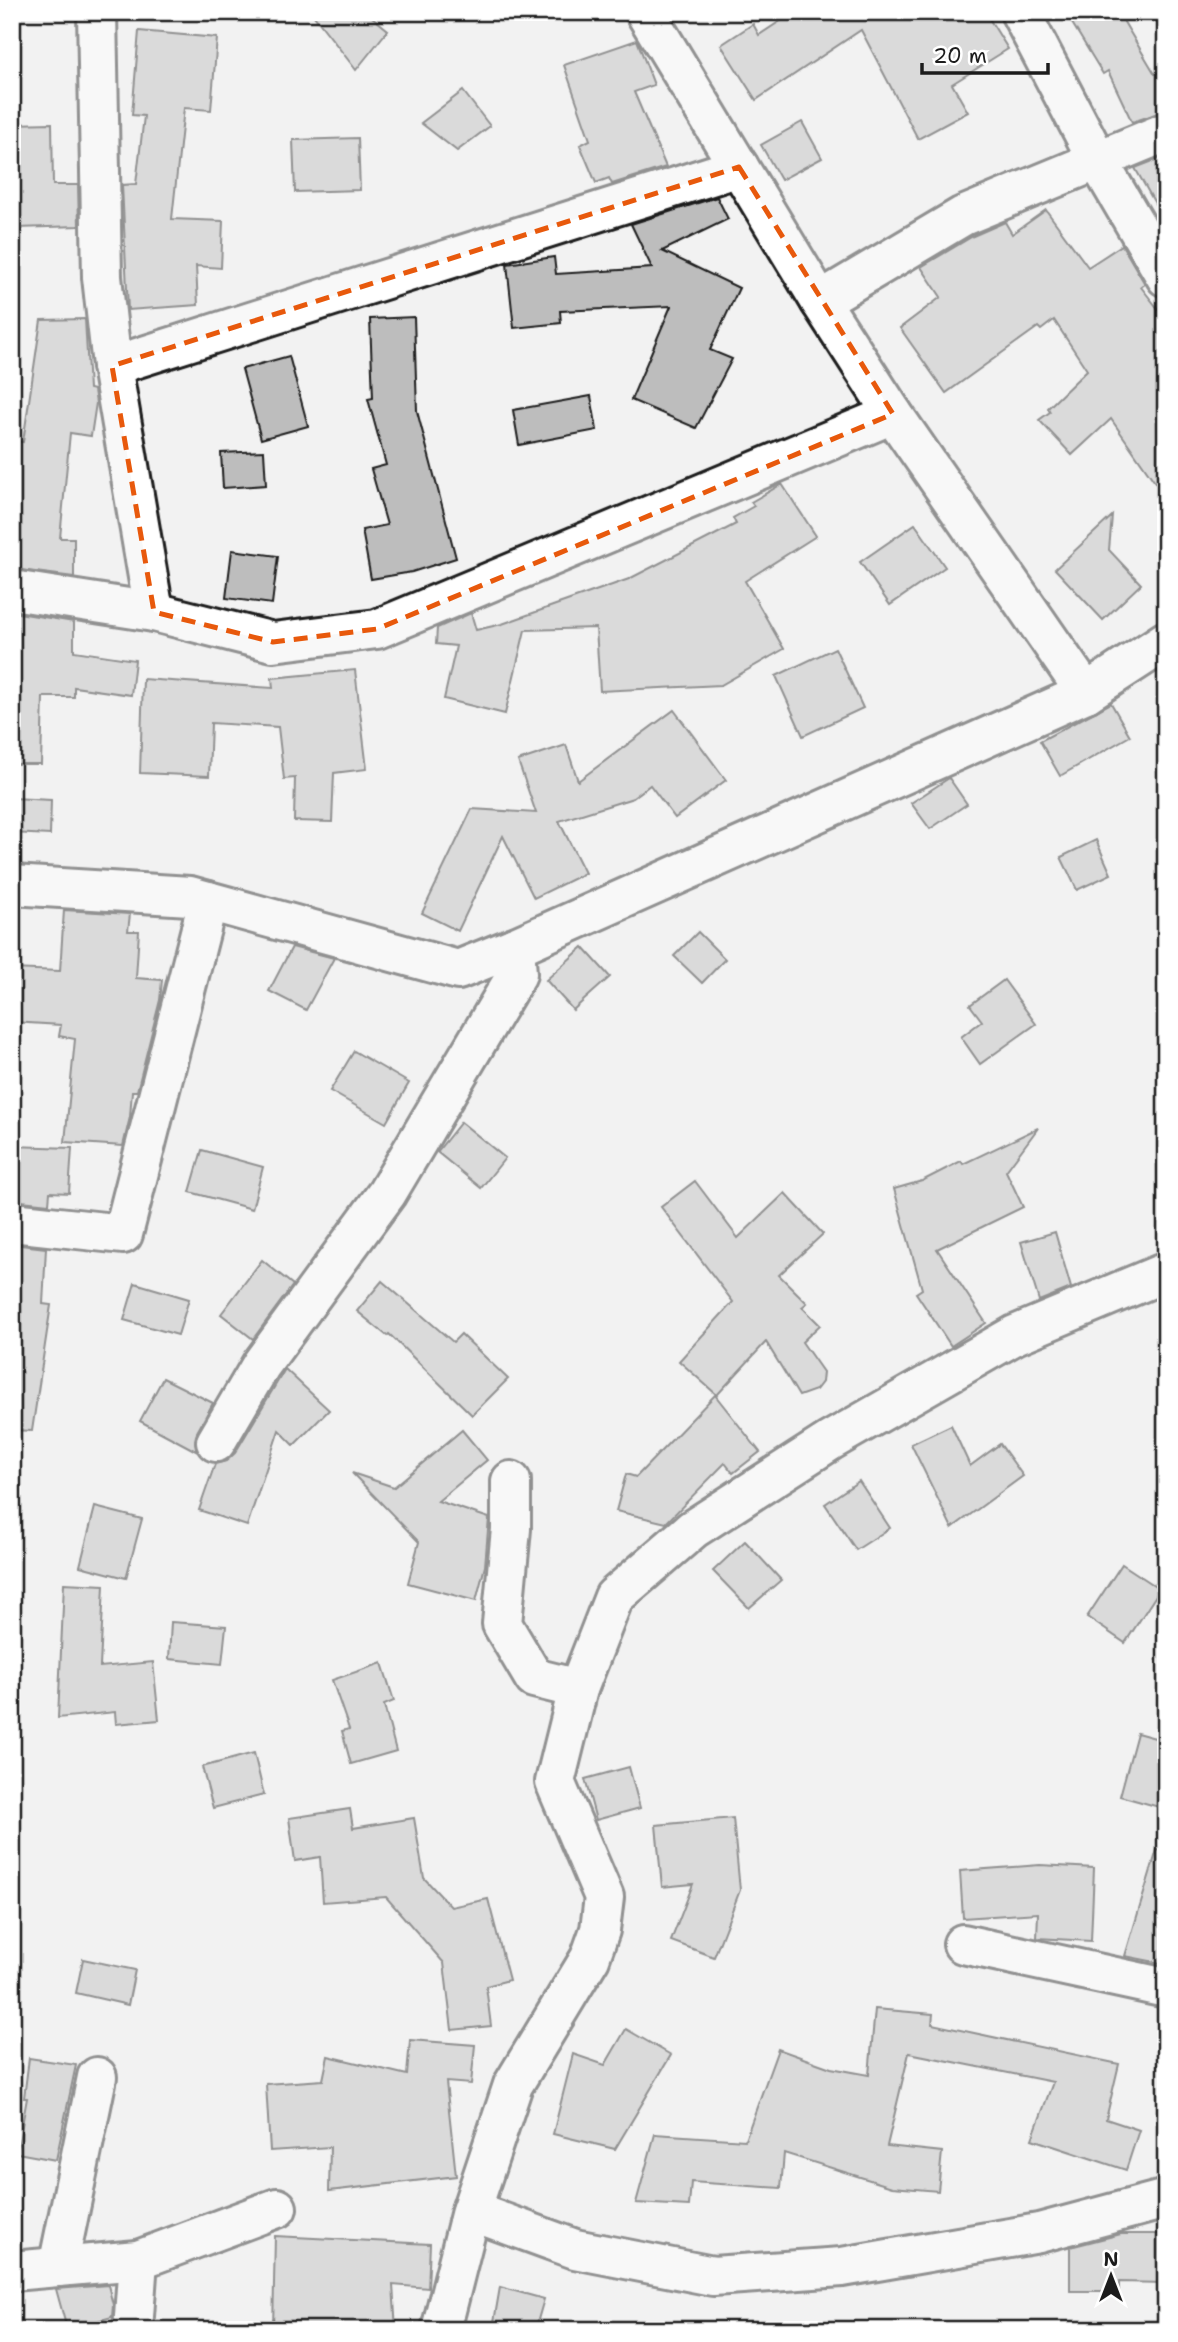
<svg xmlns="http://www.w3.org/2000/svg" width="1178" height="2342" font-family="'Shantell Sans',sans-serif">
<rect width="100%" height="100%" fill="#f2f2f2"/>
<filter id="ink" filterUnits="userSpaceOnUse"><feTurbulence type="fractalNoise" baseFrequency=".0143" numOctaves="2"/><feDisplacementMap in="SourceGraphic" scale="14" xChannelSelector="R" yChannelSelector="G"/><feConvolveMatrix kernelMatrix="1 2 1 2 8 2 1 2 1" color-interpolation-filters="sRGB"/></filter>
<g filter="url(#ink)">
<g fill="#bdbdbd" stroke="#1c1c1c" stroke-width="2">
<path d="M 311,12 L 366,12 L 388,30 L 356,70 Z"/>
<path d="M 794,12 L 985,12 L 1008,49 L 952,84 L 968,112 L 918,139 L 861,30 L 756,100 L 721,45 L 753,24 L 759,35 Z"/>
<path d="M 1090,12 L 1118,12 L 1155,74 L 1166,69 L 1166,111 L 1132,122 L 1108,71 L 1103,74 L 1072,23 Z"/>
<path d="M 139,31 L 217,38 L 211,110 L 184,108 L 172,219 L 223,221 L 221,268 L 196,266 L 198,305 L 128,310 L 122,185 L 136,184 L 144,116 L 132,115 Z"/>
<path d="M 637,40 L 654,85 L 634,92 L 666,167 L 612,184 L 609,178 L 596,183 L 580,145 L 590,140 L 564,65 Z"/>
<path d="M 463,91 L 490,126 L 457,151 L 421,123 Z"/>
<path d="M 802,122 L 822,158 L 781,180 L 761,145 Z"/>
<path d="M 52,123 L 53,185 L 78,185 L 79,226 L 17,228 L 16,178 L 12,178 L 12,124 Z"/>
<path d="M 358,138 L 360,190 L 295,192 L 293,140 Z"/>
<path d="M 1166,156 L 1166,223 L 1135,168 Z"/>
<path d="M 717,197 L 728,219 L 662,251 L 739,288 L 710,350 L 732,359 L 696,428 L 631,400 L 671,306 L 560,311 L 561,323 L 514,328 L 507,264 L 554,257 L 556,274 L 652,268 L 631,224 Z"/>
<path d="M 1046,210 L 1088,267 L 1122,245 L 1145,284 L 1141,287 L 1166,319 L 1166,498 L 1111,419 L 1072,455 L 1039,420 L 1050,412 L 1048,408 L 1087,370 L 1054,320 L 1041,330 L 1038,327 L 946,393 L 900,328 L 941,297 L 921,267 L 973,236 L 1005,222 L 1012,234 Z"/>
<path d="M 414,317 L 417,411 L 456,558 L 412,572 L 371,579 L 362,530 L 387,525 L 371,469 L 386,465 L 368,399 L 373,398 L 370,319 Z"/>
<path d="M 85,319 L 89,389 L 94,390 L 96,403 L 91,436 L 70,433 L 60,538 L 74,538 L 74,577 L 12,569 L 12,468 L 17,441 L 23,442 L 41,320 Z"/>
<path d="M 289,356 L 308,426 L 261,439 L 242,369 Z"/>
<path d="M 591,396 L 597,430 L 519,445 L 513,410 Z"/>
<path d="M 264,451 L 266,485 L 223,488 L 221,453 Z"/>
<path d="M 782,484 L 816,536 L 745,581 L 784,649 L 721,685 L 600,691 L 596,628 L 525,630 L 505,714 L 444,699 L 456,646 L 436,644 L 437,628 L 471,613 L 476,630 L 502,624 L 629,579 L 736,524 L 733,518 L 754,506 L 751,502 Z"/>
<path d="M 1112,516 L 1109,550 L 1141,584 L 1103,620 L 1055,569 Z"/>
<path d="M 915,524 L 945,567 L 890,605 L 860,562 Z"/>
<path d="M 232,550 L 278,556 L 272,604 L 226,598 Z"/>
<path d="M 12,612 L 74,622 L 74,651 L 135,660 L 131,695 L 74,687 L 74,697 L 43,697 L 41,764 L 12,764 Z"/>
<path d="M 835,648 L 863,708 L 803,736 L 776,676 Z"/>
<path d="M 355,670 L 367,769 L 334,773 L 332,822 L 294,821 L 295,778 L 284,779 L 278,727 L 211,723 L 209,776 L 140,773 L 143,679 L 273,688 L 272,678 Z"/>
<path d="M 1111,703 L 1130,736 L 1060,776 L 1040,741 Z"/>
<path d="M 674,710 L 726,780 L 675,818 L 650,785 L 633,798 L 559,821 L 585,873 L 534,898 L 503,836 L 458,931 L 422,913 L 472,809 L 536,813 L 518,761 L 566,745 L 578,781 Z"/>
<path d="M 949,778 L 967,804 L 930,829 L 911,803 Z"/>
<path d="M 12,798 L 51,800 L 50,835 L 12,833 Z"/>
<path d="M 1096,840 L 1111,874 L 1077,890 L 1061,857 Z"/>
<path d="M 64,910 L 130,914 L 128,931 L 139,931 L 136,978 L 162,980 L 160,1000 L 137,1091 L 132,1091 L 130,1117 L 123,1146 L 65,1142 L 75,1039 L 59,1036 L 61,1025 L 12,1022 L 12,969 L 60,971 Z"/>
<path d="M 698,932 L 725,959 L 702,983 L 674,956 Z"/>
<path d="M 292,947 L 334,958 L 306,1010 L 269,991 Z"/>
<path d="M 583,947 L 610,977 L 573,1010 L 546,980 Z"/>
<path d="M 1004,980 L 1036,1024 L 980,1064 L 961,1037 L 982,1021 L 970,1005 Z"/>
<path d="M 354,1051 L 409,1083 L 386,1123 L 330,1091 Z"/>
<path d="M 461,1122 L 505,1158 L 481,1188 L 437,1152 Z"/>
<path d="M 1038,1128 L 1006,1171 L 1023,1207 L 937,1249 L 986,1323 L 951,1346 L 916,1293 L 922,1289 L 894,1189 L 922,1181 L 961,1161 L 963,1164 Z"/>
<path d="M 12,1146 L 72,1148 L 69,1193 L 50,1192 L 49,1204 L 12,1200 Z"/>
<path d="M 202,1150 L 263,1167 L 252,1209 L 190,1192 Z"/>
<path d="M 695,1181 L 738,1238 L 785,1193 L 823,1234 L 779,1275 L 807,1303 L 802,1307 L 820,1325 L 802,1342 L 823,1372 L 822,1382 L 816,1390 L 799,1396 L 766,1342 L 717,1395 L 679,1361 L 733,1302 L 661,1207 Z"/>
<path d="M 1055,1232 L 1071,1288 L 1039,1301 L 1021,1242 Z"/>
<path d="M 12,1244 L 46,1248 L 43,1304 L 51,1305 L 32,1431 L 12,1430 Z"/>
<path d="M 262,1260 L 293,1285 L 253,1339 L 221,1314 Z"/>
<path d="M 382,1281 L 453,1342 L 461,1334 L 508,1379 L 472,1415 L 389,1334 L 387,1336 L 357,1311 Z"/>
<path d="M 135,1283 L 189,1299 L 178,1335 L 124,1320 Z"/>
<path d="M 285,1369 L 329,1410 L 294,1445 L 279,1430 L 247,1526 L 199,1510 L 215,1464 L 226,1461 L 235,1453 Z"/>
<path d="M 163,1378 L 213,1403 L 197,1432 L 196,1451 L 140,1421 Z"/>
<path d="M 715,1395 L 760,1452 L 733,1473 L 725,1463 L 666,1523 L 616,1511 L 626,1474 L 636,1477 Z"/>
<path d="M 951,1425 L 970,1466 L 1000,1444 L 1023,1476 L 952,1528 L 911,1444 Z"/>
<path d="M 462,1430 L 487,1460 L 438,1501 L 489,1518 L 485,1566 L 476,1601 L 408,1583 L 419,1542 L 352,1473 L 394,1487 Z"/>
<path d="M 859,1481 L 890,1528 L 856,1550 L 825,1504 Z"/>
<path d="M 95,1507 L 142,1519 L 126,1578 L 80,1566 Z"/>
<path d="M 745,1541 L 781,1580 L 749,1608 L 713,1571 Z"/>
<path d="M 1122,1564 L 1160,1589 L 1125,1643 L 1087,1617 Z"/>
<path d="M 64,1583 L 104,1585 L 100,1667 L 153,1662 L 159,1720 L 116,1724 L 115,1712 L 58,1718 Z"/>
<path d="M 171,1622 L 226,1626 L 222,1664 L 169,1659 Z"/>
<path d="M 382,1663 L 394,1701 L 384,1705 L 396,1751 L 351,1764 L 342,1731 L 349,1729 L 332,1680 Z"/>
<path d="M 1137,1733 L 1166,1741 L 1166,1809 L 1120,1796 Z"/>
<path d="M 254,1753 L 264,1795 L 213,1808 L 202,1767 Z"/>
<path d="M 629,1767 L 640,1808 L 596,1820 L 585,1779 Z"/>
<path d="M 350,1809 L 353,1828 L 414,1818 L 424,1878 L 451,1907 L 488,1899 L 509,1980 L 486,1986 L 491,2026 L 452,2030 L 444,1963 L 386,1897 L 323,1902 L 320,1857 L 295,1861 L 289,1818 Z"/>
<path d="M 733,1818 L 740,1890 L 714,1957 L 671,1941 L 693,1884 L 662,1887 L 656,1825 Z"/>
<path d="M 1157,1850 L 1166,1851 L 1166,1933 L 1160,1963 L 1125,1956 Z"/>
<path d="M 1040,1865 L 1094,1868 L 1091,1941 L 1037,1938 L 1038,1913 L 963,1918 L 960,1871 Z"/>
<path d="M 83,1959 L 135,1970 L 128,2005 L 76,1993 Z"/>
<path d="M 875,2009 L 933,2014 L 932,2024 L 1119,2064 L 1106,2119 L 1139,2130 L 1126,2170 L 1032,2139 L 1053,2082 L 909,2053 L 887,2146 L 942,2152 L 938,2191 L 892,2187 L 784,2153 L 781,2188 L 691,2182 L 689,2206 L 636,2203 L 655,2134 L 745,2140 L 778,2049 L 831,2068 L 869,2075 Z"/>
<path d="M 626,2029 L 671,2055 L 615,2149 L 553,2134 L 573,2054 L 605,2065 Z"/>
<path d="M 410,2040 L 475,2045 L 471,2084 L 446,2082 L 456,2176 L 329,2191 L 330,2147 L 270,2151 L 266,2084 L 323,2080 L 328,2056 L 407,2075 Z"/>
<path d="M 29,2058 L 76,2065 L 56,2160 L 17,2153 L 27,2098 L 24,2098 Z"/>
<path d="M 1121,2234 L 1165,2234 L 1165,2283 L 1119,2282 L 1119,2291 L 1070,2291 L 1070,2247 Z"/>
<path d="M 275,2236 L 430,2244 L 428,2288 L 393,2285 L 396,2330 L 273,2330 Z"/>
<path d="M 108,2285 L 113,2305 L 112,2317 L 67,2329 L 56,2289 Z"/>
<path d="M 500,2287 L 544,2299 L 535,2330 L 494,2322 Z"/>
</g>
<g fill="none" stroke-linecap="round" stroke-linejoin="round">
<g stroke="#1c1c1c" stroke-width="44">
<g id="minor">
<path d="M 97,12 L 102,277 L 112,366 L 154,612"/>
<path d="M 645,12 L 820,301 L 893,414 L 1086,693"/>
<path d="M 1020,12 L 1098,161 L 1166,277"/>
<path d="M 820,301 L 963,216 L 1166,132"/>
<path d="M 112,366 L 739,167"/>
<path d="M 12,590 L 154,612 L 273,642 L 377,629 L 893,414"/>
<path d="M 12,885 L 190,896 L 458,970 L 515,947 L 1086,693 L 1166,641"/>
<path d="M 12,1222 L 123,1234 L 208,901"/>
<path d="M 216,1442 L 261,1365 L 387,1193 L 517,974 L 515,947"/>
<path d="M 511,1481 L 511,1529 L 502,1624 L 534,1678 L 578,1689"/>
<path d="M 963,1944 L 1166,1988"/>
<path d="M 471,2211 L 575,2249 L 713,2276 L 842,2267 L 1039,2233 L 1166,2199"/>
<path d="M 58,2267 L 97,2077"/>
<path d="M 12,2271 L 138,2260 L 277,2208"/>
<path d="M 133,2330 L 138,2260"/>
<path d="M 441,2330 L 471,2211 L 513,2085 L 590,1958 L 600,1930 L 604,1897 L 555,1782 L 578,1689 L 614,1597 L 693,1529 L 830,1441 L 1015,1335 L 1166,1272"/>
</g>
</g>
<use href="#minor" stroke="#fff" stroke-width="38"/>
</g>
</g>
<path d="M0 0H1178V2342H0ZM 739,167 L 893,414 L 377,629 L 273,642 L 154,612 L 112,366 Z" fill="#f2f2f2" fill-opacity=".55" fill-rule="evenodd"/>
<path fill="none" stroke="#e8590c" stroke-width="5" stroke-dasharray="14 9" stroke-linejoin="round" d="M 739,167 L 893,414 L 377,629 L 273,642 L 154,612 L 112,366 Z"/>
<rect width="1178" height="2342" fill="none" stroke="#fff" stroke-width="42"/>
<rect x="21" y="21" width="1136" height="2300" fill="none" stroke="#1c1c1c" stroke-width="2.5" filter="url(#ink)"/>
<g transform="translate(1111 2276)" stroke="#ffffff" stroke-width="5" paint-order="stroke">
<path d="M0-5L12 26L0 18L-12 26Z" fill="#1c1c1c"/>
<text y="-10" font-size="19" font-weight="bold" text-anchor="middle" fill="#1c1c1c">N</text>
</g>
<path d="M922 63v10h126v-10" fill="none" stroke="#1c1c1c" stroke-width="3.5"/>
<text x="933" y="63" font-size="21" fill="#1c1c1c" stroke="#ffffff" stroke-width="5" paint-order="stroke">20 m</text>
</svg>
